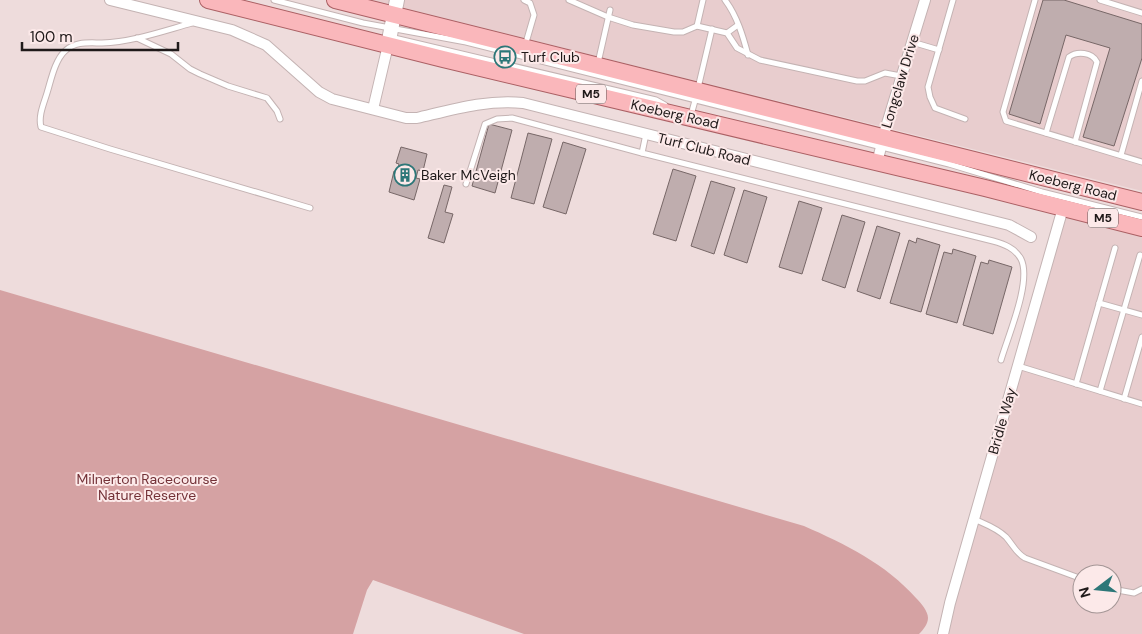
<svg xmlns="http://www.w3.org/2000/svg" width="1142" height="634" font-family="'DM Sans',sans-serif">
<rect width="100%" height="100%" fill="#eedcdc"/>
<g fill="#e8cdce" fill-rule="evenodd">
<path d="M 369,0 L 1142,0 L 1142,191 Z"/>
<path d="M 1063,208 L 1142,228 L 1142,634 L 943,634 ZM 1082,574 L 1112,574 L 1112,604 L 1082,604 Z"/>
</g>
<path fill="#d5a2a3" d="M 0,290 L 804,526 C 845,544 886,564 916,598 C 921,603 928,611 928,618 C 928,624 923,630 919,634 L 524,634 L 373,580 L 367,590 L 353,634 L 0,634 Z"/>
<g fill="#bfadae" stroke="#776767">
<path d="M 1043,0 L 1064,0 L 1142,24 L 1142,58 L 1114,146 L 1083,137 L 1110,48 L 1066,35 L 1040,124 L 1009,114 Z"/>
<path d="M 489,124 L 512,130 L 495,193 L 472,186 Z"/>
<path d="M 528,133 L 552,139 L 534,204 L 511,198 Z"/>
<path d="M 563,142 L 586,149 L 566,214 L 543,207 Z"/>
<path d="M 401,147 L 427,154 L 423,171 L 418,170 L 416,178 L 420,179 L 414,200 L 389,192 L 394,171 L 397,172 L 399,164 L 396,163 Z"/>
<path d="M 673,169 L 696,176 L 676,241 L 653,234 Z"/>
<path d="M 711,181 L 735,188 L 714,254 L 691,246 Z"/>
<path d="M 444,185 L 452,187 L 445,212 L 453,214 L 444,243 L 428,238 Z"/>
<path d="M 744,190 L 767,197 L 747,263 L 724,255 Z"/>
<path d="M 799,201 L 822,208 L 802,274 L 779,267 Z"/>
<path d="M 842,215 L 865,222 L 845,288 L 822,280 Z"/>
<path d="M 877,226 L 900,233 L 880,299 L 857,291 Z"/>
<path d="M 917,238 L 940,245 L 921,312 L 890,303 L 909,240 L 916,243 Z"/>
<path d="M 953,249 L 976,256 L 957,323 L 926,314 L 944,252 L 952,254 Z"/>
<path d="M 989,260 L 1012,267 L 993,334 L 963,325 L 981,262 L 988,264 Z"/>
</g>
<g fill="none" stroke-linecap="round" stroke-linejoin="round">
<g stroke="#c4b3b3" stroke-width="7">
<g id="lane">
<path d="M 274,0 L 363,23 L 466,42 L 949,164 L 1042,192 L 1142,217"/>
<path d="M 524,0 L 530,3 L 534,15 L 525,46"/>
<path d="M 569,0 L 608,17 L 633,25 L 674,32 L 683,32 L 697,26 L 727,33 L 737,48 L 760,60 L 857,81 L 865,81 L 885,73 L 901,76"/>
<path d="M 725,0 C 737,16 743,36 748,55"/>
<path d="M 953,0 L 928,87 L 930,97 L 935,108 L 965,119"/>
<path d="M 1035,0 L 1003,112 L 1006,121 L 1142,162"/>
<path d="M 1100,0 L 1142,13"/>
<path d="M 192,23 C 163,31 132,42 102,43 C 89,43 75,41 65,51 C 55,60 51,80 47,93 C 44,103 38,116 41,127 L 110,149 L 310,208"/>
<path d="M 697,26 L 703,0"/>
<path d="M 727,33 L 738,25"/>
<path d="M 390,37 L 656,100 L 665,105"/>
<path d="M 137,38 L 171,54 L 190,69 L 200,74 L 228,86 L 267,98 L 277,111 L 280,119"/>
<path d="M 912,42 L 939,50"/>
<path d="M 598,63 L 610,10"/>
<path d="M 698,88 L 712,29"/>
<path d="M 691,115 L 696,97"/>
<path d="M 1046,133 L 1069,57 C 1077,51 1092,52 1097,62 L 1075,142"/>
<path d="M 646,134 L 642,153 L 993,241 C 1004,244 1015,248 1021,259 C 1032,281 1008,336 1001,360"/>
<path d="M 1121,155 L 1142,81"/>
<path d="M 466,184 L 485,124 L 497,119 L 512,118 L 642,153"/>
<path d="M 1099,303 L 1142,315"/>
<path d="M 1018,366 L 1142,404"/>
<path d="M 1076,384 L 1115,248"/>
<path d="M 1100,391 L 1140,255"/>
<path d="M 1124,399 L 1142,337"/>
<path d="M 974,519 C 985,524 997,528 1006,537 C 1013,545 1016,553 1025,558 L 1082,579"/>
<path d="M 1112,589 L 1134,593 L 1142,589"/>
</g>
</g>
<g stroke="#c4b3b3" stroke-width="12">
<g id="street">
<path d="M 110,0 L 232,30 L 266,45 L 319,92 L 332,99 L 406,118 L 417,118 C 451,110 487,99 523,103 L 1009,225 L 1031,237"/>
<path d="M 373,109 L 388,45"/>
<path d="M 877,163 L 886,127 L 925,0"/>
<path d="M 943,634 L 950,603 L 1063,208"/>
</g>
</g>
<g stroke="#c4b3b3" stroke-width="16">
<path id="secondary" d="M 388,45 L 397,0"/>
</g>
<g stroke="#ab6064" stroke-width="18">
<g id="primary">
<path d="M 208,0 L 443,59 L 985,188 L 1142,228"/>
<path d="M 335,0 L 1142,202"/>
</g>
</g>
<use href="#lane" stroke="#fff" stroke-width="5"/>
<use href="#street" stroke="#fff" stroke-width="10"/>
<use href="#secondary" stroke="#fff" stroke-width="14"/>
<use href="#primary" stroke="#fab7bb" stroke-width="16"/>
</g>
<defs>
<g id="bus-ring" transform="scale(1.125)"><circle r="9.5" fill="#fce9e9" stroke="#2d7778" stroke-width="1.5"/><path d="M-5-6H5V4H4V6H2V4H-2V6H-4V4H-5ZM-3.5-4V0h7V-4ZM-3.5 1.2v1.5H-2V1.2ZM2 1.2v1.5H3.5V1.2Z" fill="#2d7778"/></g>
<g id="building-ring" transform="scale(1.125)"><circle r="9.5" fill="#fce9e9" stroke="#2d7778" stroke-width="1.5"/><path d="M-4-6H4V6H1V3H-1V6H-4ZM-2.5-4.3h1.7v1.8h-1.7ZM.8-4.3h1.7v1.8H.8ZM-2.5-1h1.7V.8h-1.7ZM.8-1h1.7V.8H.8Z" fill="#2d7778"/></g>
</defs>
<g fill-rule="evenodd">
<use href="#bus-ring" x="505" y="57"/>
<use href="#building-ring" x="405" y="175"/>
</g>
<g text-anchor="middle" stroke-width="4" stroke-linejoin="round" paint-order="stroke">
<g fill="#fce9e9" stroke="#615757" stroke-width="1">
<rect x="576" y="84.5" width="30" height="19" rx="4"/>
<rect x="1088" y="208.5" width="30" height="19" rx="4"/>
</g>
<g font-size="12" font-weight="bold" fill="#1f1919">
<text x="591" y="98">M5</text>
<text x="1103" y="222">M5</text>
</g>
<g font-size="14" fill="#1f1919" stroke="#fce9e9" text-anchor="start">
<text x="521" y="62">Turf Club</text>
<text x="421" y="180">Baker McVeigh</text>
</g>
<g font-size="14" fill="#1f1919" stroke="#fce9e9">
<text transform="translate(900 81) rotate(-73)" y="5">Longclaw Drive</text>
<text transform="translate(675 114) rotate(13)" y="5">Koeberg Road</text>
<text transform="translate(704 149) rotate(14)" y="5">Turf Club Road</text>
<text transform="translate(1073 185) rotate(14)" y="5">Koeberg Road</text>
<text transform="translate(1002 421) rotate(-74)" y="5">Bridle Way</text>
</g>
<g font-size="14" fill="#733137" stroke="#fce9e9">
<text x="147" y="484">Milnerton Racecourse<tspan x="147" dy="16">Nature Reserve</tspan></text>
</g>
</g>
<g transform="translate(1097 589) rotate(254)"><circle r="24" fill="#fce9e9" stroke="#a49696"/>
<path d="M0-4L9 19L0 12L-9 19Z" fill="#2d7778"/>
<text y="-8" font-size="14" font-weight="bold" text-anchor="middle" fill="#1f1919">N</text>
</g>
<path d="M22 42v8h156v-8" fill="none" stroke="#1f1919" stroke-width="2.5"/>
<text x="30" y="42" font-size="15" fill="#1f1919" stroke="#fce9e9" stroke-width="4" paint-order="stroke">100 m</text>
</svg>
